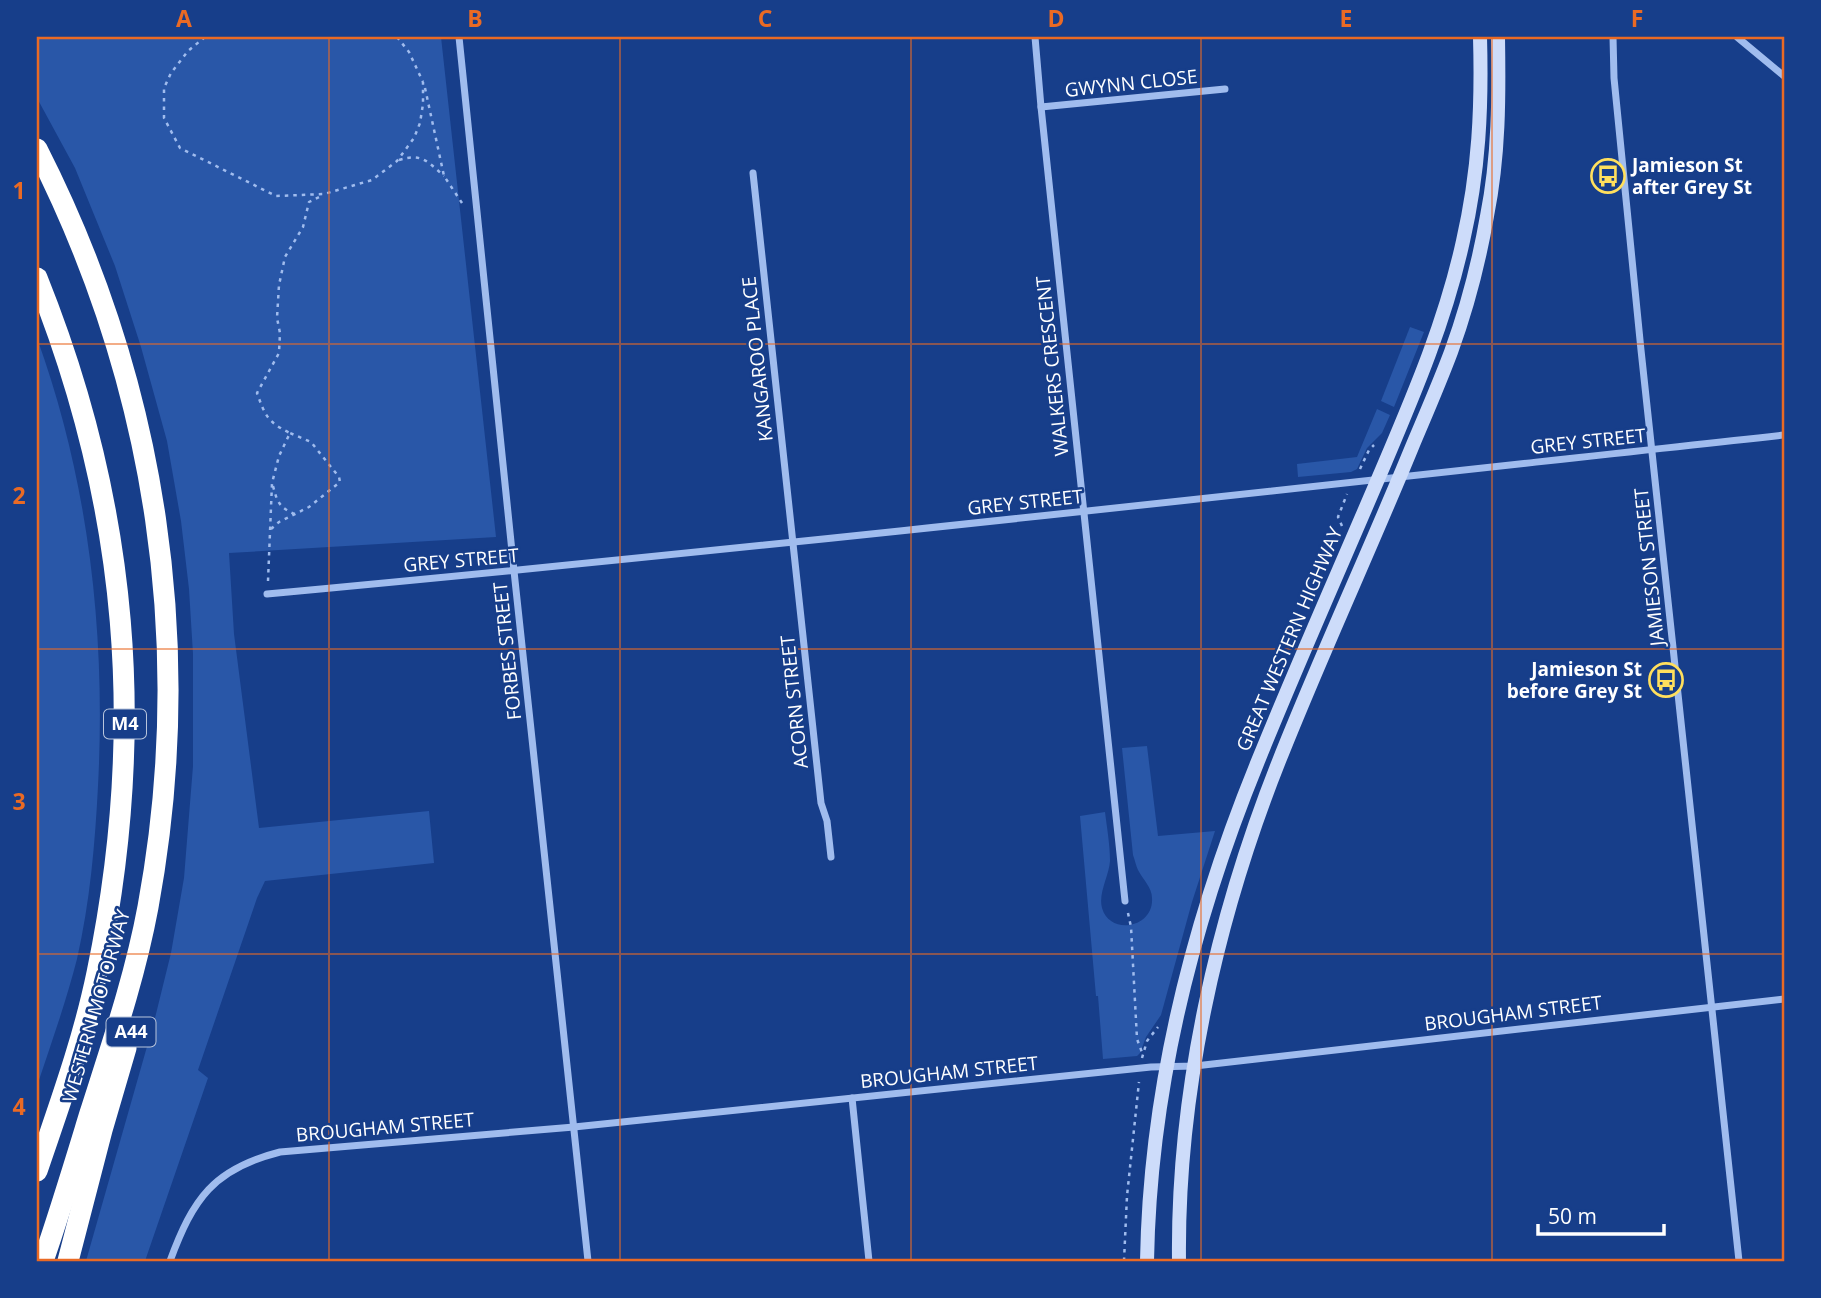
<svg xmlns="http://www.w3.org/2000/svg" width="1821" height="1298" font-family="'Open Sans',sans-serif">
<rect width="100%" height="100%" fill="#173e8a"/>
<g fill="#2957a8">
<path d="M 37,37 L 441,37 L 496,537 L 229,553 L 234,634 L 259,828 L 429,811 L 434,863 L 265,881 L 257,898 L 198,1070 L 208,1078 L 145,1261 L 86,1261 L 154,1022 L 171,953 L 184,878 L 193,766 L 193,654 L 189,589 L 181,521 L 167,441 L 141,347 L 115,266 L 75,168 L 37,98 Z"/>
<path d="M 1410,327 L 1424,332 L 1394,407 L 1381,401 Z"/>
<path d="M 37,338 C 89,482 106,634 98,786 C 95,844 90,902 77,959 C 66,1002 51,1044 37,1086 Z"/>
<path d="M 1377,409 L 1390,415 L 1382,433 L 1367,448 L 1357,469 L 1351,472 L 1298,477 L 1297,464 L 1357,457 Z"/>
<path d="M 1147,746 L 1158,836 L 1215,831 L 1192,902 L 1161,1015 L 1146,1037 L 1140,1053 L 1137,1056 L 1103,1059 L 1098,996 L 1096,996 L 1080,816 L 1105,812 C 1107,828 1110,845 1110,861 C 1109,876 1098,893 1102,908 C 1110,936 1154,928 1152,898 C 1152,887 1143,880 1138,870 C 1136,866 1135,860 1133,855 L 1122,748 Z"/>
</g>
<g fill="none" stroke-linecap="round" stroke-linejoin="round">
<g stroke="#a0bcee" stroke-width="2.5" stroke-dasharray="3.5 5" stroke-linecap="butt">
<path d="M 205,37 L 188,51 L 171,73 L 164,88 L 164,118 L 180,148 L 276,196 L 324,194 L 372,180 L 397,161 L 414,138 L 420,123 L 423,104 L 423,82"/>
<path d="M 397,37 L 409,52 L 423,82"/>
<path d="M 425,88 L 444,176 L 464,206"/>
<path d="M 399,160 C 422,153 427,161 444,176"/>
<path d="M 1360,469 L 1369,450 L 1374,445"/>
<path d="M 273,486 C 277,501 279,508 295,514"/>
<path d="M 1342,526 L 1338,517 L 1347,494"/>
<path d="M 271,529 L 279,522 L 309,507 L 340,482 L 339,477 L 311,442 L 290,433"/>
<path d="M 268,581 L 272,483 L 279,456 L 290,433 C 267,422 265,415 257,393 L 279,353 L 280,333 L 277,318 L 279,285 L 285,257 L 303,227 L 309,202 L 321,196"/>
<path d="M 1128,913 L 1131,927 L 1137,1039 L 1143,1055"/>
<path d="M 1142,1058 L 1147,1041 L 1158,1027"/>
<path d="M 1124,1261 L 1127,1196 L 1139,1082"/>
</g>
<g stroke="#a0bcee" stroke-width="7">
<path d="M 459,37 L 514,571 L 588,1261"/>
<path d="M 1035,37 L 1041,107 L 1125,901"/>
<path d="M 1613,37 L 1614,78 L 1641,350 L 1739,1261"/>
<path d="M 1737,37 L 1784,76"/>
<path d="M 1041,107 L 1225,89"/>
<path d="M 753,173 L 821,803 L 827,821 L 831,857"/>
<path d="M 267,594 C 774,547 1279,490 1784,435"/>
<path d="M 852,1098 L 869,1261"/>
<path d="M 170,1261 C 193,1199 213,1169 280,1152 L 574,1127 L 1151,1067 L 1195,1066 L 1784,999"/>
</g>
<g stroke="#cddcfa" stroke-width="14">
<path d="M 1147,1261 C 1150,1089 1193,920 1258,761 C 1298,662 1342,564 1384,465 C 1415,392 1446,319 1463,241 C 1479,171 1482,108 1480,37"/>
<path d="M 1179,1261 C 1177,1093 1217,917 1279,761 C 1321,655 1369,552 1412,447 C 1425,416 1439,384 1451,352 C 1467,308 1479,262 1487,216 C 1499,156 1499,97 1498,37"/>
</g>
<g stroke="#fff" stroke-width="21">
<path d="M 37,149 C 157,385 196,647 148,907 C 135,977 112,1044 90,1113 C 75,1162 60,1212 43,1261"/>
<path d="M 37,278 C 129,507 147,732 97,973 C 83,1041 59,1106 37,1171"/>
<path d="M 68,1261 L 102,1130 L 126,1048"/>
</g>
</g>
<path fill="none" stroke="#ea6a24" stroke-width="2" stroke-opacity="0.55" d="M 329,37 L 329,1261M 620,37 L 620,1261M 911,37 L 911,1261M 1201,37 L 1201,1261M 1492,37 L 1492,1261M 37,344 L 1784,344M 37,649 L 1784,649M 37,954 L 1784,954"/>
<defs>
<g id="bus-ring" transform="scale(1.75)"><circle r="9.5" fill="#173e8a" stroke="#ffdf5d" stroke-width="1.5"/><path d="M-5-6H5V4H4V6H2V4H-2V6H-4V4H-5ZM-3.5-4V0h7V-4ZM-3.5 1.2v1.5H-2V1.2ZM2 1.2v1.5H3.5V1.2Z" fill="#ffdf5d"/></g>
</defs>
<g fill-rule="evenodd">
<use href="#bus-ring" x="1608" y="176"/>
<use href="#bus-ring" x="1666" y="680"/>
</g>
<g text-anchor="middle" stroke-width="5" stroke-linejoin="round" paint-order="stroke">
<g fill="#173e8a" stroke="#b9c5dc" stroke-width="2">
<rect x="104" y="709.5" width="42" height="29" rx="5"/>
<rect x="106.5" y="1017.5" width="49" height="29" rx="5"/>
</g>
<g font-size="18" font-weight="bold" fill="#fff">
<text x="125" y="730">M4</text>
<text x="131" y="1038">A44</text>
</g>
<g font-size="19" fill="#fff" stroke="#173e8a">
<text transform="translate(1131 83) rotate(-6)" y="7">GWYNN CLOSE</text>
<text transform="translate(757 359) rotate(-96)" y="7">KANGAROO PLACE</text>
<text transform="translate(1052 366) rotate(-96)" y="7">WALKERS CRESCENT</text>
<text transform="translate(1588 441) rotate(-6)" y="7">GREY STREET</text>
<text transform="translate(1025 502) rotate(-6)" y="7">GREY STREET</text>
<text transform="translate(461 560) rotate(-5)" y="7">GREY STREET</text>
<text transform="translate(1649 567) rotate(-96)" y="7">JAMIESON STREET</text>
<text transform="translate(1289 639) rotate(-67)" y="7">GREAT WESTERN HIGHWAY</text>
<text transform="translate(507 651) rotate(-96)" y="7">FORBES STREET</text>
<text transform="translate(794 702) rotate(-96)" y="7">ACORN STREET</text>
<text transform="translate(96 1006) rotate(-74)" y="7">WESTERN MOTORWAY</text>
<text transform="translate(1513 1013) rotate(-7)" y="7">BROUGHAM STREET</text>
<text transform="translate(949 1072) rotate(-6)" y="7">BROUGHAM STREET</text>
<text transform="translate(385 1127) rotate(-5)" y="7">BROUGHAM STREET</text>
</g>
<g font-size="19" font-weight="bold" fill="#fff" stroke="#173e8a" text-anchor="start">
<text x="1632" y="172">Jamieson St<tspan x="1632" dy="22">after Grey St</tspan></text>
<text x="1642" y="676" text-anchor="end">Jamieson St<tspan x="1642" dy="22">before Grey St</tspan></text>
</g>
</g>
<rect width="1821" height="1298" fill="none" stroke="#173e8a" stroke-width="77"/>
<path d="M1538 1224v10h126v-10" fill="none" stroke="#ffffff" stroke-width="3.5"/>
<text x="1548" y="1224" font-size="21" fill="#ffffff" stroke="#173e8a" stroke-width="5" paint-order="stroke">50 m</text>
<rect x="38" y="38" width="1745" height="1222" fill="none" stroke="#ea6a24" stroke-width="2.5"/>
<g font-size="23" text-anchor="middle" font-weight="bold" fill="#ea6a24">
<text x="184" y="27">A</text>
<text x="475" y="27">B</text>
<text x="765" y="27">C</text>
<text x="1056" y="27">D</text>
<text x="1346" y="27">E</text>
<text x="1637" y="27">F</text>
<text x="19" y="199">1</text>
<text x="19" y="504">2</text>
<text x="19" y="810">3</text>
<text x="19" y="1115">4</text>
</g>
</svg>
